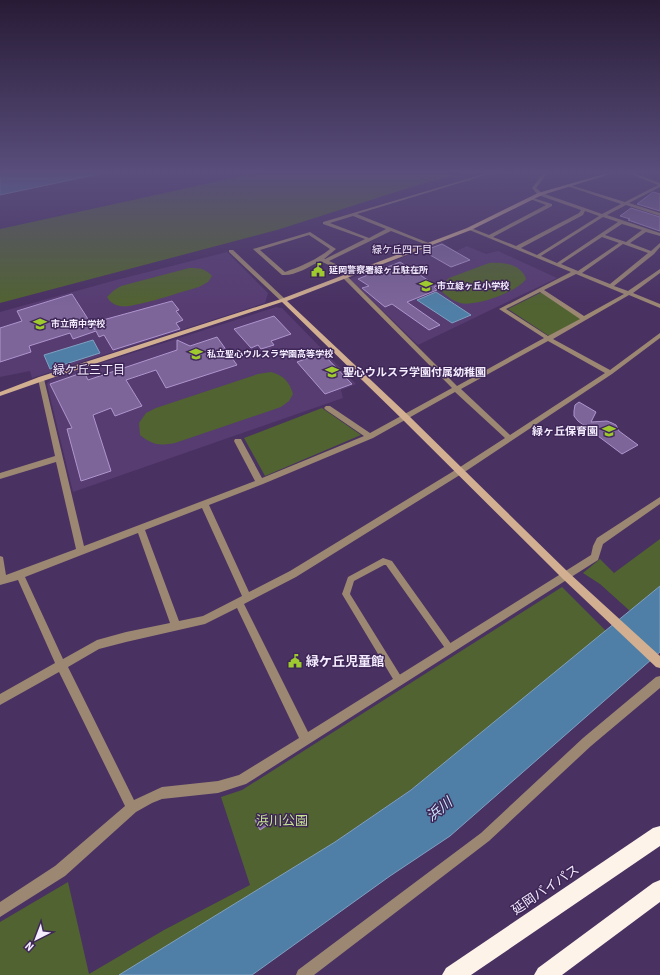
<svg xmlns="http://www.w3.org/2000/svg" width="660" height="975" font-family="'Roboto Condensed','Noto Sans JP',sans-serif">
<rect width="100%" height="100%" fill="#493162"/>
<g fill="#573c72">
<path d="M 441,242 L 456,251 L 467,246 L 486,254 L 498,251 L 557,278 L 418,345 L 350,279 Z"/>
<path d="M 227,252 L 268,293 L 265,303 L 32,378 L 30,371 L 0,377 L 0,312 L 116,280 Z"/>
<path d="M 276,307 L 282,308 L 356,384 L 341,390 L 343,398 L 73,492 L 47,384 L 51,379 Z"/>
</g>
<g fill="#516330">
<path d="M 265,171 L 469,171 L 421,184 L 277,230 L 0,303 L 0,229 Z"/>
<path d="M 489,263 C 504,262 521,264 526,279 C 517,292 476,307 460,303 C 453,301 447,296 441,291 L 442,284 L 449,278 Z"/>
<path d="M 189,268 C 199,268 205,268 212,276 L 208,282 L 199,287 C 183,291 133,309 120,306 C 114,305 110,302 107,297 L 113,291 L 121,286 Z"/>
<path d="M 542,292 L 581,319 L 549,336 L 508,309 Z"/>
<path d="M 271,372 C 284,376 289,381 293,394 L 289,401 L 281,407 L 175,443 C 158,446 153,445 140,435 L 139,423 L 146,413 L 156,408 L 258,374 Z"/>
<path d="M 322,408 L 361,435 L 265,476 L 244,438 Z"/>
<path d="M 660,539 L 660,586 L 630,611 L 600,584 L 583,573 L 600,559 L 614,573 Z"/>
<path d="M 562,587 L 606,631 L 419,784 L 328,847 L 125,975 L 0,975 L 0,922 L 68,882 L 89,974 L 164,930 L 250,885 L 221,797 L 242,790 Z"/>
</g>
<g fill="#4f7fa6" stroke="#80a0c1">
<path d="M 0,171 L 113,171 L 0,195 Z"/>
<path d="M 436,292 L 471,315 L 452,323 L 417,300 Z"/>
<path d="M 93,340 L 100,353 L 50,369 L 44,355 Z"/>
<path d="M 660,586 L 660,652 L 450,836 L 390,876 L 252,975 L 119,975 L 335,842 L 411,790 Z"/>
</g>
<g fill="#7d659a" stroke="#ae95cd">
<path d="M 653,192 L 660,194 L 660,211 L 637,204 Z"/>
<path d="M 631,208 L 660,217 L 660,231 L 628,220 L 630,219 L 620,216 Z"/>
<path d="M 442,244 L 470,260 L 451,267 L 423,251 Z"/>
<path d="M 400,262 L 437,286 L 434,287 L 437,290 L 407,302 L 440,325 L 429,330 L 392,304 L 385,307 L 362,288 L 369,286 L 358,279 Z"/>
<path d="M 72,294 L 95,330 L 92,323 L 172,301 L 179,310 L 176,311 L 183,320 L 176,323 L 180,329 L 113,350 L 104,335 L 99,337 L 96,331 L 73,339 L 70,333 L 29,346 L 31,352 L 0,362 L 0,328 L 22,321 L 17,311 Z"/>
<path d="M 274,316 L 291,334 L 271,341 L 274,345 L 261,349 L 258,345 L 251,348 L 234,329 Z"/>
<path d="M 217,337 L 237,365 L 166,388 L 156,370 L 126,380 L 142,406 L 115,416 L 111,408 L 93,415 L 111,471 L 81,481 L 67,429 L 72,428 L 50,384 L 84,372 L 88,380 L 177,350 L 177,340 L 190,346 Z"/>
<path d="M 322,353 L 352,384 L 325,394 L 297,362 Z"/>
<path d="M 579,402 L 596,412 L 591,422 L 607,421 L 612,423 L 616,425 L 619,431 L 638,445 L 622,454 L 578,421 L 574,416 L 574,411 L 575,405 Z"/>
<path d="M 264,814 L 269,824 L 260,830 L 255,820 Z"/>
</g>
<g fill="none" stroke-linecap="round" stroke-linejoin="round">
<path fill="#9c8773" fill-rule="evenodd" d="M 383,558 L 392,561 L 454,648 L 453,651 L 450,652 L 447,651 L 386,565 L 384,565 L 354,581 L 350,594 L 402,678 L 404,681 L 402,684 L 399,686 L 396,684 L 342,594 L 348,577 Z"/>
<g fill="#9c8773" fill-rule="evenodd">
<path d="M 494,171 L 499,171 L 357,214 L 431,244 L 427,245 L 391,231 L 329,261 L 355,273 L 355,275 L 351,275 L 320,261 C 309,267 295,276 282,275 L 253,249 L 310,232 L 336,249 L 324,259 L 325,259 L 365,239 L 323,224 L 323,222 ZM 353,216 L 386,229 L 369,238 L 330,223 ZM 309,235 L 330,249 C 316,260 302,266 285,272 L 260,250 Z"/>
<path d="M 526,171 L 533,171 L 544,173 L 559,171 L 558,172 L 546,175 L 536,188 L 542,193 L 602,214 L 621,204 L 567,186 L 567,184 L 625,202 L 658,185 L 625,172 L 624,171 L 629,171 L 660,183 L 660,187 L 629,203 L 660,213 L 660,216 L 626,205 L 607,215 L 660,233 L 660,236 L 646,232 L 630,243 L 651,251 L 660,243 L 660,247 L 654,254 L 614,286 L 628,291 L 660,269 L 660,273 L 633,293 L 660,304 L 660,308 L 629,295 L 553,339 L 610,370 L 660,333 L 660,338 L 612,374 L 463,473 L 296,577 L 244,604 L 308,732 L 591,555 L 593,546 L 597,538 L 660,497 L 660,504 L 603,544 L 598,560 L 246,784 L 218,793 L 162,799 L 152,803 L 136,812 L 65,876 L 0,917 L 0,902 L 55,866 L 125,806 L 59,672 L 0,705 L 0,694 L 55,663 L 18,580 L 0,585 L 0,556 L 3,557 L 6,575 L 76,549 L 56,462 L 0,479 L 0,473 L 55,456 L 38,379 L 39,377 L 43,377 L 44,379 L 84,546 L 255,481 L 234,441 L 235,439 L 241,439 L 262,478 L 364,436 L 326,410 L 324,408 L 326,406 L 330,406 L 370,433 L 452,388 L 343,278 L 343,276 L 347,276 L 457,386 L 544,338 L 499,309 L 571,272 L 467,229 L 471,228 L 489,235 L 546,205 L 530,199 L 530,197 L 552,204 L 552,206 L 493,237 L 516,246 L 579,213 L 581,210 L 538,195 L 532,188 L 542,175 ZM 585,211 L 599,216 L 537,255 L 521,248 L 583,215 ZM 603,217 L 618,222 L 557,263 L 541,256 ZM 622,224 L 642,230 L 626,242 L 605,235 ZM 602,237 L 619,243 L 578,271 L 561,264 ZM 623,244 L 648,253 L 610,284 L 582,273 ZM 576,274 L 624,294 L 584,316 L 544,290 ZM 540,292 L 580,319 L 548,336 L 506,309 ZM 548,341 L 605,373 L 510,435 L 461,389 ZM 455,392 L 505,438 L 457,469 L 290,571 L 249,592 L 209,505 L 263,484 L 373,438 ZM 202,508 L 242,596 L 203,616 L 179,621 L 145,530 ZM 138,533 L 170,623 L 126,632 L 97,640 L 63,659 L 25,577 ZM 237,608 L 299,738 L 239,775 L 218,781 L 162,787 L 134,800 L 68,667 L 99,649 L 126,642 L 205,624 Z"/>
<path d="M 229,250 L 233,250 L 285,299 L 285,301 L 281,301 L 229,252 Z"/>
<path d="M 660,676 L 660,688 L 591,746 L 489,841 L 314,975 L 296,975 L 298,970 L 481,833 L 583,738 L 656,677 Z"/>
</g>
<path fill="#d1af90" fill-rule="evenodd" d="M 615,171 L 620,171 L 542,195 L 471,230 L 287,301 L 408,415 L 569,573 L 660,656 L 660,668 L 656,667 L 563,579 L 402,419 L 282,302 L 43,381 L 0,396 L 0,392 L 39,377 L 281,299 L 467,228 L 538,193 Z"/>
<g fill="#fdf3e9" fill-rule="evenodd">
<path d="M 660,826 L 660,846 L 471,975 L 442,975 L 446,968 L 653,828 Z"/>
<path d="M 660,880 L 660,902 L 562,975 L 534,975 L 538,968 L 653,883 Z"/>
</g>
</g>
<linearGradient id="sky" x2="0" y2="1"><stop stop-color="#281b36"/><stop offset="0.56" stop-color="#594e7c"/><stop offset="1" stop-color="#594e7c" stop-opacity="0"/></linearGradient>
<rect width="660" height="307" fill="url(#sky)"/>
<defs>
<g id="civic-bare" transform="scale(1.08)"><path d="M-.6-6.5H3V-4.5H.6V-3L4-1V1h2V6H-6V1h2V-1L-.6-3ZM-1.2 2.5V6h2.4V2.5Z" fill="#9eca2f" stroke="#3e2757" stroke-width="2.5" paint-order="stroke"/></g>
<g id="school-bare" transform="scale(1.08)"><path d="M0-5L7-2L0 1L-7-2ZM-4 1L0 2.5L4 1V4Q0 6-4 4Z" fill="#9eca2f" stroke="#3e2757" stroke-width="2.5" paint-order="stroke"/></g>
</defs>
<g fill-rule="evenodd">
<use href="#civic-bare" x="318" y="270"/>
<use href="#school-bare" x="426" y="286"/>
<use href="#school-bare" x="40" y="324"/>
<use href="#school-bare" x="196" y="354"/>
<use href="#school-bare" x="332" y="372"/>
<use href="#school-bare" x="609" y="431"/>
<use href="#civic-bare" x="295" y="661"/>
</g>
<g text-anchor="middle" stroke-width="3" stroke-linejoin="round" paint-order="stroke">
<g font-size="9" font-weight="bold" fill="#f4ecff" stroke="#3e2757" text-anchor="start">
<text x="329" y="273">延岡警察署緑ヶ丘駐在所</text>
<text x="437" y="289">市立緑ヶ丘小学校</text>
<text x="51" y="327">市立南中学校</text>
<text x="207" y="357">私立聖心ウルスラ学園高等学校</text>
</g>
<g font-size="10" fill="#f4ecff" stroke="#3e2757">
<text x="402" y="253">緑ケ丘四丁目</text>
</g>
<g font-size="11" font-weight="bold" fill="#f4ecff" stroke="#3e2757" text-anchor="start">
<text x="343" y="376">聖心ウルスラ学園付属幼稚園</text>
<text x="598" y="435" text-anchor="end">緑ヶ丘保育園</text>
</g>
<g font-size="12" fill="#f4ecff" stroke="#3e2757">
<text x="89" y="374">緑ケ丘三丁目</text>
</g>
<g font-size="13" font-weight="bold" fill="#f4ecff" stroke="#3e2757" text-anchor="start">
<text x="306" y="666">緑ケ丘児童館</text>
</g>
<g font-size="13" fill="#c4e290" stroke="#3e2757">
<text x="282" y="825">浜川公園</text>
</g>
<g font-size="13" fill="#f4ecff" stroke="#3e2757">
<text transform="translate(545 889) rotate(-34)" y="5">延岡バイパス</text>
</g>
<g font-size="14" font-style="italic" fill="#cbe6fe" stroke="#3e2757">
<text transform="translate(439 809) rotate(-39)" y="5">浜川</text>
</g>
</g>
<g transform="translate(36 939) rotate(222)" stroke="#3e2757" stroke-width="3" paint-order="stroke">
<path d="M0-3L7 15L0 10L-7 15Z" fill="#f4ecff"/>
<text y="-6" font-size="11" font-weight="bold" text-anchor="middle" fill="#f4ecff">N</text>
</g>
</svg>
